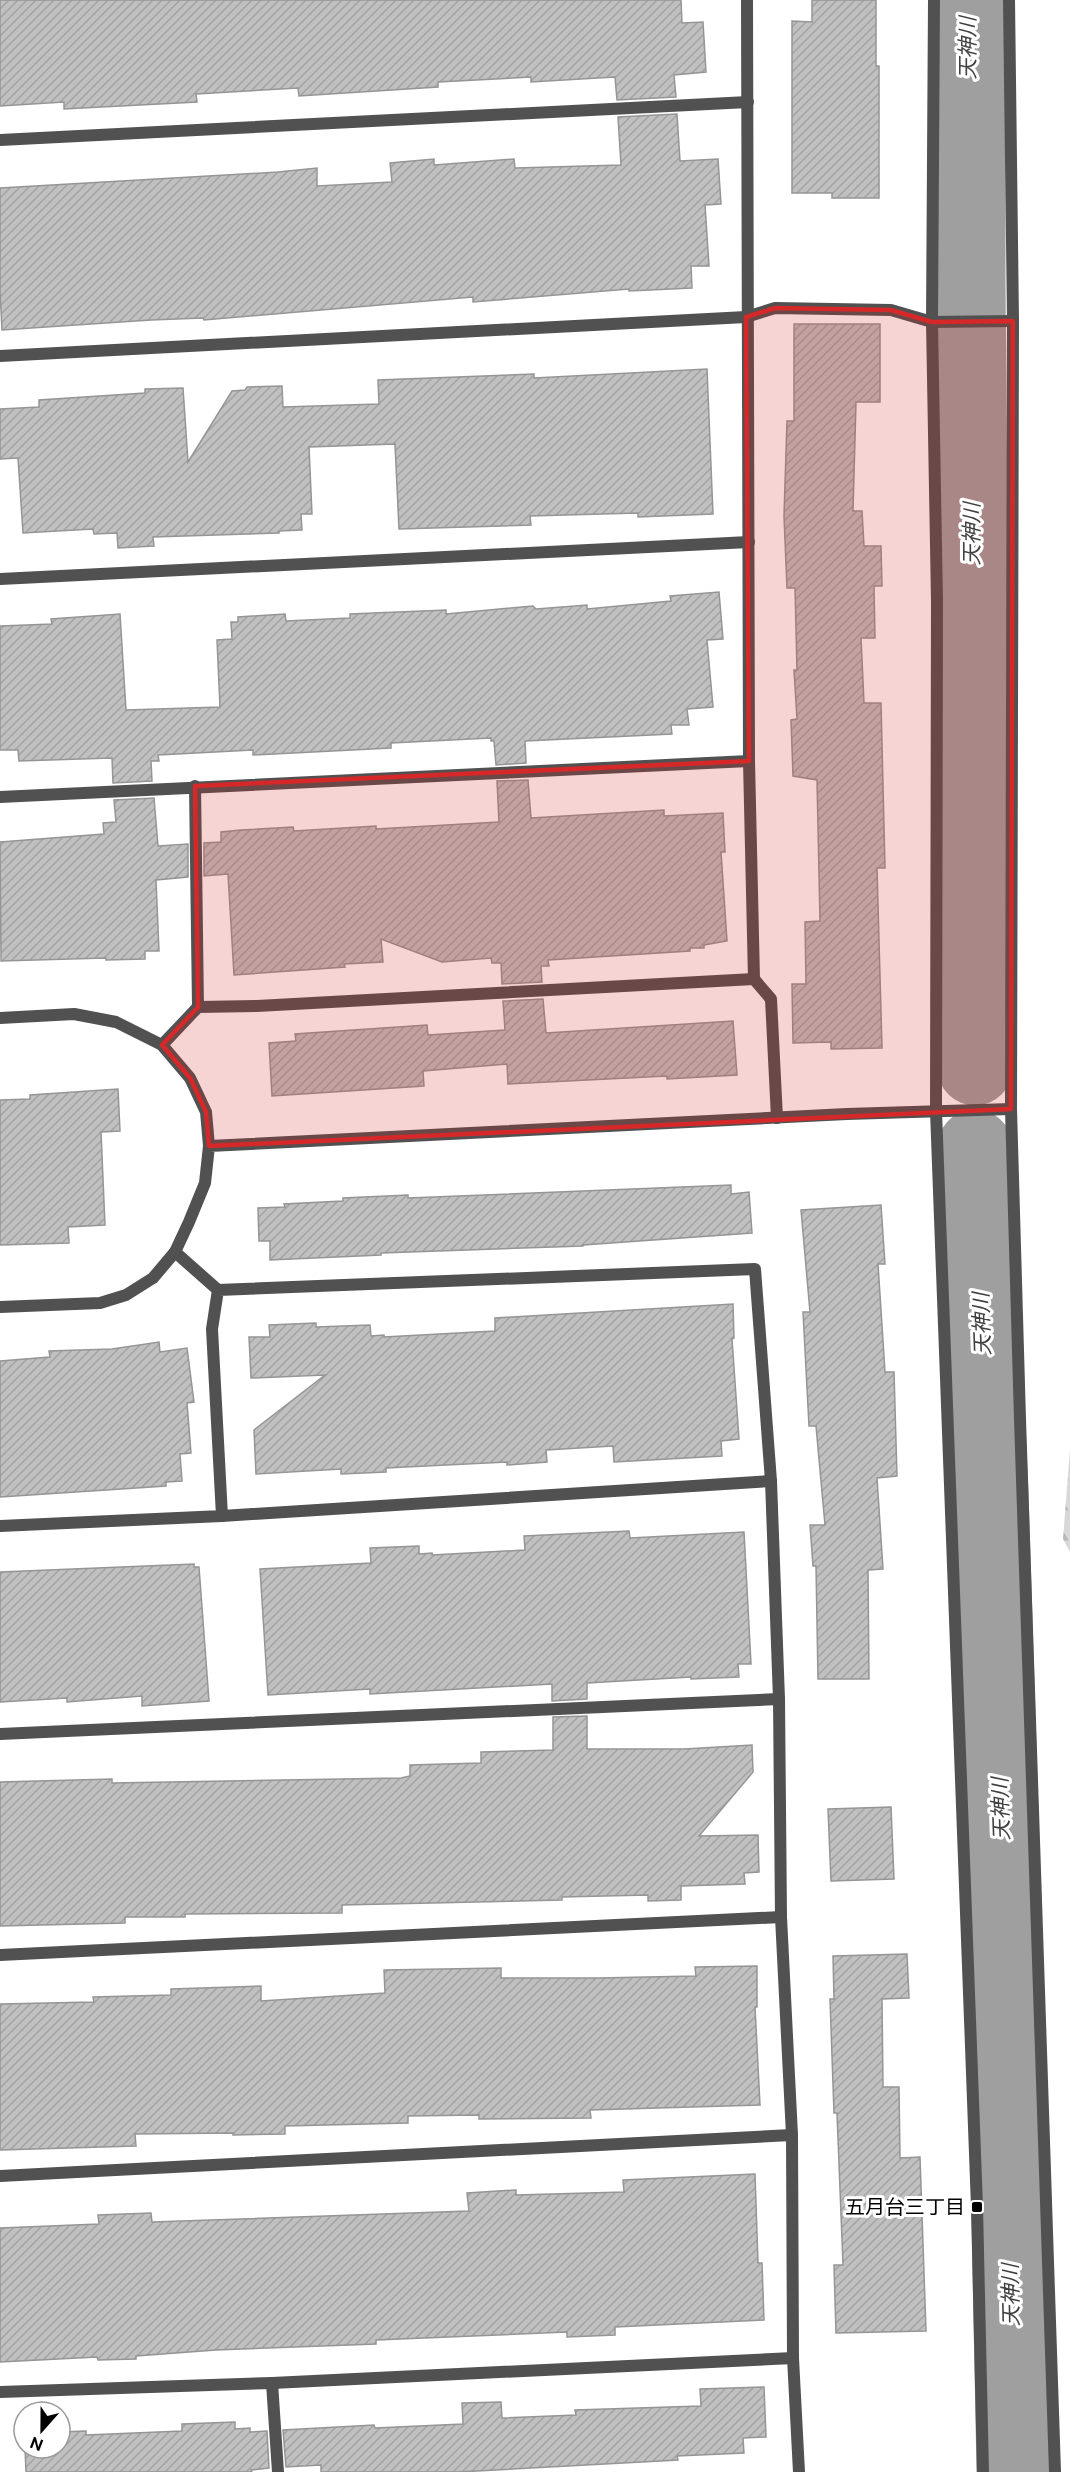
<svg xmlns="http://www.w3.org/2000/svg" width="1070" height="2472" font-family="'Public Sans','Noto Sans JP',sans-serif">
<defs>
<pattern id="forest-firs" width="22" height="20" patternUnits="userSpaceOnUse" patternTransform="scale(1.5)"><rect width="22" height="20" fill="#d8d8d8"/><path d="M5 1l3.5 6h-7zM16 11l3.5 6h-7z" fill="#b8b8b8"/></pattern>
<pattern id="building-hatch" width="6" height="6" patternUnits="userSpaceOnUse" patternTransform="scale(1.5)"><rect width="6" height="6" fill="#c0c0c0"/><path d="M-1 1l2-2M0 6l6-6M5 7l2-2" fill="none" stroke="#a3a3a3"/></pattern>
</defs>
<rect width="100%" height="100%" fill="#fff"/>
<path fill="url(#forest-firs)" d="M 1070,1449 L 1070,1552 L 1063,1539 Z"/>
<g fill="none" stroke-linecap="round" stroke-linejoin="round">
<g stroke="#9f9f9f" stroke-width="75">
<path d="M 968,0 L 968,282 L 975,1068"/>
<path d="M 975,1147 L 991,1492 L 1001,1813 L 1014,2472"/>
</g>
</g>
<g fill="url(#building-hatch)" stroke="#959595" stroke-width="1.5">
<path d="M 0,0 L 681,0 L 682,23 L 703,22 L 706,72 L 674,75 L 676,97 L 617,100 L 615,77 L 531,82 L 531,77 L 438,82 L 438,87 L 299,96 L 298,88 L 196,94 L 197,102 L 64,109 L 64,102 L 0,106 Z"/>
<path d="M 812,0 L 876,0 L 876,66 L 879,66 L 879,198 L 832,198 L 832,193 L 792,193 L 792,21 L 812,22 Z"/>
<path d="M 677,114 L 680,161 L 718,159 L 721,204 L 705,205 L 709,266 L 691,266 L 692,288 L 629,291 L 629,289 L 473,302 L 473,297 L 204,320 L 203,318 L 151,320 L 2,330 L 0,291 L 0,188 L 278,172 L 317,168 L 317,186 L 392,182 L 390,163 L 434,159 L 434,165 L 514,159 L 515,168 L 621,165 L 618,117 Z"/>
<path d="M 794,324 L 880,324 L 880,402 L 856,402 L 853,511 L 862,511 L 864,546 L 881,546 L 882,586 L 874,586 L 875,638 L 861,638 L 864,703 L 881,703 L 885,868 L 877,868 L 882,1048 L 831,1049 L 831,1042 L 793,1043 L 792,984 L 806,984 L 805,922 L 820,921 L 817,780 L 793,776 L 791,720 L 797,719 L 794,670 L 797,670 L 795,588 L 787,588 L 784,516 L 787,421 L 794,421 Z"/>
<path d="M 707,369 L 713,514 L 638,517 L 638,513 L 530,516 L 531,525 L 399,529 L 395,444 L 309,447 L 312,514 L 301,514 L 302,530 L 279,531 L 279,533 L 153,537 L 154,546 L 118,548 L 117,533 L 94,534 L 93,529 L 23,533 L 18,458 L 0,459 L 0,409 L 39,407 L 39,400 L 145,393 L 145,389 L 183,388 L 188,462 L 232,391 L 245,390 L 247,387 L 282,386 L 283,407 L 379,404 L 378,380 L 534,374 L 534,378 Z"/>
<path d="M 719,592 L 723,639 L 707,640 L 713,707 L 687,709 L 689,725 L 671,725 L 672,734 L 525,741 L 526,763 L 496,765 L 494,741 L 491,741 L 491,738 L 391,743 L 391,748 L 253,755 L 253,750 L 158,755 L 159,761 L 151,761 L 152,781 L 113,783 L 112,758 L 19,761 L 18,750 L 0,750 L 0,626 L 52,624 L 51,619 L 120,614 L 126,710 L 220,707 L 217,640 L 232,639 L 231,622 L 238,622 L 238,617 L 285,614 L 286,621 L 350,618 L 350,614 L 446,610 L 446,614 L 533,606 L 536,609 L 587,605 L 587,609 L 671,601 L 670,596 Z"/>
<path d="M 528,780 L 531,818 L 664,810 L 664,816 L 723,813 L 725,852 L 721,852 L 727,941 L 704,945 L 704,948 L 690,948 L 690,951 L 548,960 L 549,966 L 541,966 L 542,982 L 502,984 L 501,963 L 492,963 L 491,958 L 442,962 L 381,939 L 383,962 L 344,964 L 345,967 L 234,975 L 228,874 L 204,876 L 204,843 L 221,842 L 221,832 L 241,830 L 293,827 L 294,831 L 376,826 L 376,829 L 499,822 L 497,781 Z"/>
<path d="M 154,798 L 158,846 L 188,844 L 188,877 L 156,880 L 159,951 L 145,951 L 145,959 L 106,960 L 106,958 L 1,961 L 0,842 L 104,834 L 103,823 L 116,822 L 114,800 Z"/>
<path d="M 543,999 L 546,1033 L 733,1021 L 737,1075 L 667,1079 L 667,1076 L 508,1084 L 507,1064 L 423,1071 L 424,1086 L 272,1096 L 269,1043 L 296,1041 L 295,1034 L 427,1025 L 428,1035 L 505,1030 L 503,1001 Z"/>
<path d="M 118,1089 L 120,1131 L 101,1132 L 105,1225 L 68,1227 L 69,1243 L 0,1245 L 0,1100 L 30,1099 L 30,1095 Z"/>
<path d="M 731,1185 L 731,1194 L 749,1192 L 752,1233 L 583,1245 L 583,1246 L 381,1253 L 381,1255 L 270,1260 L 270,1241 L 259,1241 L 258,1208 L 285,1207 L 284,1204 L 343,1201 L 343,1198 L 408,1195 L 408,1198 Z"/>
<path d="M 881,1205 L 885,1264 L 878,1264 L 885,1372 L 894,1372 L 897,1476 L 877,1478 L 883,1569 L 868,1570 L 869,1679 L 818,1679 L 816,1566 L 813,1566 L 810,1525 L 825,1525 L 816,1426 L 809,1426 L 803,1312 L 810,1312 L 801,1210 Z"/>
<path d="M 733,1304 L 734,1338 L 732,1339 L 739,1439 L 721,1441 L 722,1456 L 614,1462 L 613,1446 L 546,1450 L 547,1462 L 507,1465 L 507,1462 L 386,1468 L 386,1472 L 341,1474 L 341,1469 L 256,1474 L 254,1430 L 325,1375 L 251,1378 L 249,1337 L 270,1337 L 269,1325 L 316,1323 L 316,1327 L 370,1325 L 371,1336 L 384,1335 L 384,1337 L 495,1331 L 495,1318 Z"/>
<path d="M 159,1342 L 160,1352 L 187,1348 L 194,1402 L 187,1403 L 191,1453 L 180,1454 L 182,1481 L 166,1482 L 166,1486 L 0,1497 L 0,1361 L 50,1357 L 49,1351 L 112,1349 Z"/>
<path d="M 629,1531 L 630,1538 L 744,1532 L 751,1664 L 738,1664 L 739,1677 L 691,1679 L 691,1677 L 587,1683 L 587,1699 L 552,1701 L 552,1684 L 370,1694 L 370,1689 L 268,1695 L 260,1569 L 371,1563 L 370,1548 L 419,1546 L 419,1554 L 432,1553 L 432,1555 L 525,1550 L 524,1536 Z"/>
<path d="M 194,1564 L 194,1567 L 199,1567 L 209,1701 L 142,1706 L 142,1696 L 67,1702 L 67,1698 L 0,1702 L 0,1572 Z"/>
<path d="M 587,1716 L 587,1749 L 684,1749 L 752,1745 L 753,1772 L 699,1836 L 758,1835 L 759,1872 L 744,1873 L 745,1884 L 681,1886 L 681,1900 L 648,1901 L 648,1895 L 562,1897 L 562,1900 L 342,1905 L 342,1913 L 185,1914 L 185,1917 L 125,1917 L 125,1923 L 0,1926 L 0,1782 L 112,1779 L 112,1783 L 401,1778 L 410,1776 L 410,1765 L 481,1763 L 481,1752 L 553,1750 L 553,1717 Z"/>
<path d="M 891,1807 L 894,1879 L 831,1881 L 828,1809 Z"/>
<path d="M 907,1954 L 909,1998 L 882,1999 L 883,2087 L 899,2087 L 900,2158 L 920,2157 L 926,2331 L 836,2333 L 834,2265 L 843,2265 L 837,2113 L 834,2113 L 830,1999 L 834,1999 L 833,1956 Z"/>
<path d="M 757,1966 L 757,2007 L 755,2007 L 760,2105 L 590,2110 L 591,2118 L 479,2119 L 479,2115 L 408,2116 L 408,2123 L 285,2126 L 285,2134 L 233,2135 L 233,2133 L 135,2134 L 136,2146 L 0,2150 L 0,2004 L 94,2002 L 93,1997 L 171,1995 L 171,1989 L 261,1986 L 261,2001 L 385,1993 L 384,1970 L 501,1968 L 501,1978 L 598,1978 L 696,1976 L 695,1967 Z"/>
<path d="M 755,2174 L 758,2263 L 762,2263 L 764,2320 L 615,2327 L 615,2335 L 567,2337 L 567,2332 L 376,2340 L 376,2344 L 216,2350 L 136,2356 L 136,2359 L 98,2360 L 97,2357 L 0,2362 L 0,2228 L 99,2224 L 98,2215 L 151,2213 L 152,2222 L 469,2211 L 467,2193 L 516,2190 L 516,2195 L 624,2192 L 623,2180 Z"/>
<path d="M 764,2387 L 766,2437 L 743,2438 L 744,2453 L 677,2456 L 678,2460 L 459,2472 L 321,2472 L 321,2465 L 286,2467 L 283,2430 L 374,2425 L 375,2428 L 463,2424 L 462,2403 L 501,2402 L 502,2418 L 576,2415 L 575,2410 L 701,2406 L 700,2389 Z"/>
<path d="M 235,2422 L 235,2429 L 250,2428 L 250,2432 L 267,2431 L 269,2468 L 251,2470 L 252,2472 L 26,2472 L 25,2448 L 60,2448 L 60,2432 L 86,2431 L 86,2435 L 182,2431 L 182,2424 Z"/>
</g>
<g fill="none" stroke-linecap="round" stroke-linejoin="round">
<g stroke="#515151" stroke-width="12">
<path d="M 747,0 L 749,761 L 754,979 L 771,999 L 777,1118"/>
<path d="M 0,140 L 748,102"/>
<path d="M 0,356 L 746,317 L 775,308 L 891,310 L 932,322 L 1013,321"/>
<path d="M 0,579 L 749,542"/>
<path d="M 195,786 L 198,1007"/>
<path d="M 0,797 L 749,761"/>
<path d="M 0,1018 L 74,1014 L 116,1022 L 162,1045 L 190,1078 L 206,1112 L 209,1146"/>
<path d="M 162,1045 L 198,1007 L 257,1006 L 754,979"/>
<path d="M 175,1252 L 218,1290"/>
<path d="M 0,1307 L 100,1303 L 126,1295 L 153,1278 L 175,1252 L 189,1222 L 205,1183 L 209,1146 L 847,1114 L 1011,1109"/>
<path d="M 222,1516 L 771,1481"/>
<path d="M 0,1526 L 222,1516 L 212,1329 L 218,1290 L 755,1269 L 771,1481 L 779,1699 L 781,1917 L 792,2135 L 793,2358 L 799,2472"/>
<path d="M 0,1734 L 779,1699"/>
<path d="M 0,1955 L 781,1917"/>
<path d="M 0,2176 L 792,2135"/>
<path d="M 272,2383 L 793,2358"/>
<path d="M 0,2392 L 272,2383 L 278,2472"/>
</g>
<g stroke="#515151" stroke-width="12">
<path d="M 934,0 L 932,322 L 937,601 L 936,1111 L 977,2207 L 983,2472"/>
<path d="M 1009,0 L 1013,321 L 1011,1109 L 1020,1419 L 1055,2472"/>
</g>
</g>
<path fill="#d62828" fill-opacity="0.2" stroke="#d62828" stroke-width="4.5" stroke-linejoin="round" d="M 775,308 L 891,310 L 932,322 L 1013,321 L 1011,1109 L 209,1146 L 206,1112 L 190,1078 L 162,1045 L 198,1007 L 195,786 L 749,761 L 746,317 Z"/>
<rect fill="#000" stroke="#fff" stroke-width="2" x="971" y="2201" width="12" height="12" rx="3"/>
<g text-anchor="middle" stroke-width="6" stroke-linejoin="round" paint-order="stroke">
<g font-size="20" fill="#000" stroke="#fff" text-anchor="end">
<text x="965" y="2214">五月台三丁目</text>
</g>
<g font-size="21" font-style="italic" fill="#404040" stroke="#fff">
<text transform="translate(968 48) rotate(-90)" y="7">天神川</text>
<text transform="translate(972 534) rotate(-90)" y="7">天神川</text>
<text transform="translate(982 1324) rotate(-92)" y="7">天神川</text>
<text transform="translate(1001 1809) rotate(-92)" y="7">天神川</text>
<text transform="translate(1011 2295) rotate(-91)" y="7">天神川</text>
</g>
</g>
<g transform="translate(42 2430) rotate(201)"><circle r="28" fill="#ffffff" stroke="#999999" stroke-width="1.5"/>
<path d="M0-4.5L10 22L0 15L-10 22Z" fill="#000000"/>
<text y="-9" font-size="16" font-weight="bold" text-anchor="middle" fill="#000000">N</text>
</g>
</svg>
